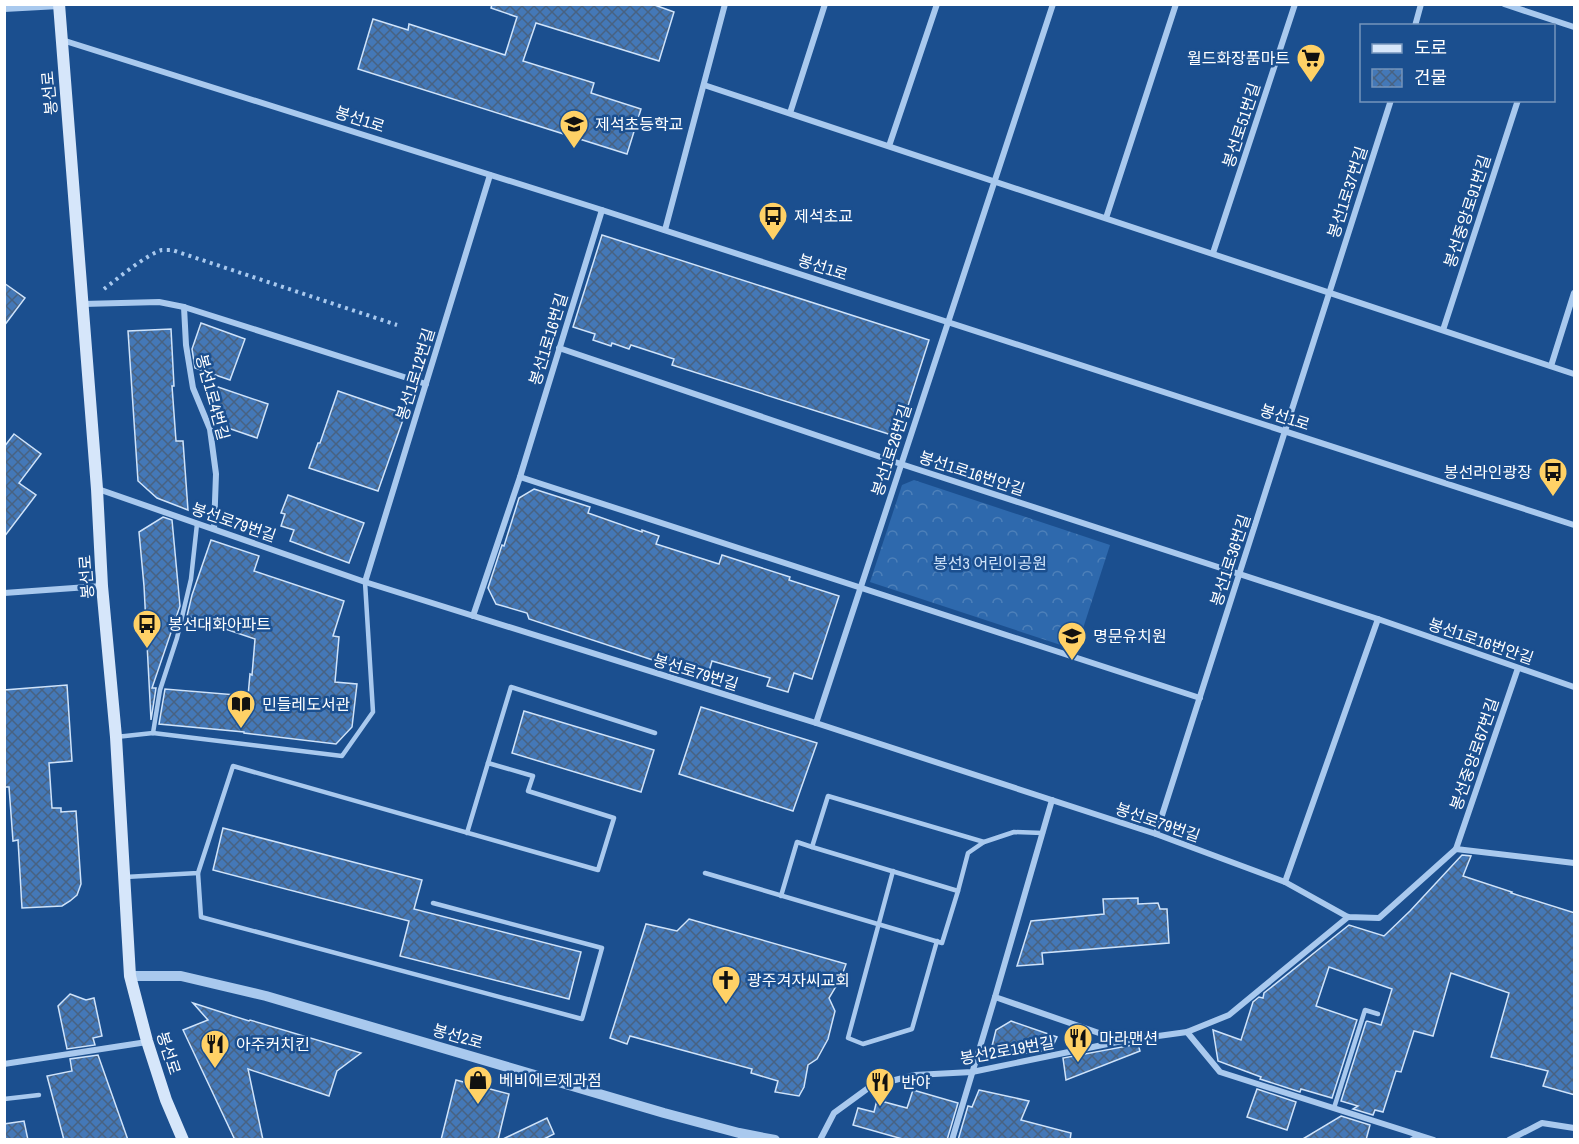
<svg xmlns="http://www.w3.org/2000/svg" width="1579" height="1144" font-family="'Archivo Narrow','Noto Sans KR',sans-serif">
<defs>
<pattern id="forest-crowns" width="20" height="18" patternUnits="userSpaceOnUse" patternTransform="scale(1.5)"><rect width="20" height="18" fill="#2e69ad"/><path d="M2 6a3 3 0 1 1 6 0M12 15a3 3 0 1 1 6 0" fill="none" stroke="#4d80b9"/></pattern>
<pattern id="building-cross-hatch" width="8" height="8" patternUnits="userSpaceOnUse" patternTransform="scale(1.5)"><rect width="8" height="8" fill="#4478b7"/><path d="M0 0l8 8M0 8l8-8" fill="none" stroke="#486282"/></pattern>
</defs>
<rect width="100%" height="100%" fill="#1b4f8f"/>
<path fill="url(#forest-crowns)" d="M 914,480 L 1110,545 L 1076,650 L 870,582 L 902,485 Z"/>
<g fill="url(#building-cross-hatch)" stroke="#cfe3fa" stroke-width="1.5">
<path d="M 492,4 L 652,4 L 674,12 L 659,61 L 536,23 L 523,61 L 594,83 L 591,93 L 641,109 L 627,154 L 358,69 L 373,19 L 408,30 L 409,24 L 505,55 L 517,17 L 491,8 Z"/>
<path d="M 602,235 L 929,340 L 898,437 L 672,365 L 674,359 L 631,345 L 629,349 L 612,343 L 611,346 L 593,340 L 595,334 L 573,327 Z"/>
<path d="M 4,283 L 25,298 L 4,326 Z"/>
<path d="M 201,323 L 245,339 L 230,380 L 195,368 L 192,349 Z"/>
<path d="M 171,329 L 174,386 L 172,386 L 176,441 L 183,441 L 188,510 L 157,498 L 138,481 L 128,331 Z"/>
<path d="M 215,386 L 268,404 L 257,438 L 219,425 L 210,402 Z"/>
<path d="M 338,391 L 405,414 L 378,491 L 309,468 L 318,443 L 320,443 Z"/>
<path d="M 14,434 L 41,454 L 19,483 L 36,495 L 4,537 L 4,447 Z"/>
<path d="M 534,489 L 590,507 L 588,513 L 642,532 L 642,530 L 659,536 L 656,544 L 719,564 L 722,555 L 790,577 L 789,580 L 839,596 L 812,679 L 794,673 L 788,692 L 767,686 L 770,678 L 712,661 L 707,678 L 529,619 L 527,613 L 496,604 L 488,588 L 502,545 L 504,546 L 519,498 Z"/>
<path d="M 288,495 L 364,523 L 349,563 L 290,541 L 294,530 L 281,526 L 285,514 L 281,513 Z"/>
<path d="M 163,517 L 172,520 L 180,606 L 152,688 L 156,688 L 151,720 L 144,586 L 139,532 Z"/>
<path d="M 211,540 L 259,556 L 254,571 L 344,601 L 333,636 L 339,637 L 335,682 L 357,684 L 352,727 L 336,744 L 244,733 L 244,732 L 159,724 L 165,689 L 248,696 L 250,674 L 252,675 L 255,639 L 187,616 L 192,595 Z"/>
<path d="M 67,685 L 72,761 L 49,763 L 52,808 L 61,808 L 61,812 L 76,811 L 81,884 L 77,895 L 70,901 L 62,906 L 22,908 L 18,840 L 13,841 L 9,787 L 4,787 L 4,690 Z"/>
<path d="M 701,707 L 817,743 L 793,811 L 679,774 Z"/>
<path d="M 524,711 L 654,750 L 641,792 L 512,753 Z"/>
<path d="M 223,828 L 422,880 L 414,909 L 581,952 L 569,999 L 400,956 L 409,921 L 213,870 Z"/>
<path d="M 1462,855 L 1471,856 L 1463,876 L 1512,892 L 1511,893 L 1575,913 L 1575,1095 L 1543,1086 L 1548,1071 L 1491,1057 L 1509,993 L 1451,973 L 1433,1036 L 1414,1031 L 1401,1072 L 1396,1071 L 1383,1112 L 1375,1110 L 1373,1115 L 1353,1109 L 1358,1106 L 1341,1101 L 1366,1022 L 1367,1021 L 1381,1025 L 1392,989 L 1329,967 L 1316,1006 L 1357,1020 L 1332,1098 L 1301,1089 L 1300,1092 L 1260,1079 L 1261,1077 L 1218,1061 L 1213,1030 L 1241,1040 L 1253,1002 L 1259,997 L 1263,998 L 1264,993 L 1349,925 L 1384,936 L 1410,911 Z"/>
<path d="M 1138,898 L 1138,904 L 1158,903 L 1160,909 L 1167,909 L 1169,943 L 1042,953 L 1043,964 L 1017,966 L 1031,921 L 1104,914 L 1103,899 Z"/>
<path d="M 689,919 L 846,964 L 841,978 L 829,998 L 835,1011 L 828,1039 L 817,1059 L 808,1065 L 804,1087 L 799,1096 L 775,1092 L 778,1081 L 751,1073 L 752,1069 L 630,1036 L 627,1044 L 610,1038 L 646,924 L 677,931 Z"/>
<path d="M 70,994 L 86,1000 L 94,998 L 102,1036 L 93,1038 L 95,1045 L 67,1049 L 58,1006 Z"/>
<path d="M 193,1003 L 249,1021 L 250,1020 L 361,1053 L 337,1071 L 329,1096 L 248,1069 L 263,1140 L 235,1140 L 183,1030 L 208,1020 Z"/>
<path d="M 1011,1021 L 1057,1037 L 1051,1050 L 989,1058 L 996,1030 Z"/>
<path d="M 1138,1044 L 1140,1051 L 1066,1080 L 1063,1058 Z"/>
<path d="M 98,1055 L 128,1140 L 64,1140 L 47,1076 L 72,1071 L 70,1059 Z"/>
<path d="M 456,1080 L 509,1094 L 498,1140 L 441,1140 Z"/>
<path d="M 1257,1089 L 1296,1102 L 1287,1130 L 1247,1117 Z"/>
<path d="M 913,1090 L 958,1103 L 947,1140 L 906,1140 L 853,1125 L 858,1108 L 874,1112 L 877,1100 L 907,1108 Z"/>
<path d="M 979,1090 L 1029,1101 L 1021,1120 L 1071,1133 L 1070,1140 L 958,1140 L 968,1106 L 972,1107 Z"/>
<path d="M 1341,1116 L 1370,1125 L 1366,1140 L 1301,1140 Z"/>
<path d="M 547,1118 L 554,1134 L 542,1140 L 501,1140 Z"/>
<path d="M 24,1121 L 28,1140 L 4,1140 L 4,1124 Z"/>
</g>
<g fill="none" stroke-linecap="round" stroke-linejoin="round">
<path stroke="#a9c9ee" stroke-width="4" stroke-dasharray="3 4.5" stroke-linecap="butt" d="M 104,289 C 117,279 147,254 162,250 C 164,250 171,250 172,250 L 397,325"/>
<g stroke="#a9c9ee" stroke-width="4.5">
<path d="M 153,733 L 160,690 L 177,638 L 191,579 L 197,524"/>
<path d="M 116,737 L 153,733 L 342,756 L 373,712 L 365,582"/>
<path d="M 488,763 L 511,687 L 655,733"/>
<path d="M 893,871 L 848,1038 L 863,1044 L 912,1029 L 937,941"/>
<path d="M 198,873 L 201,917 L 582,1019 L 602,948 L 433,903"/>
<path d="M 705,873 L 942,943 L 958,891 L 812,847 L 828,796 L 984,842 L 1014,832 L 1043,833"/>
<path d="M 125,877 L 198,873 L 233,766 L 598,870 L 614,818 L 528,791 L 533,776 L 488,763 L 467,833"/>
<path d="M 958,891 L 968,853 L 984,842"/>
<path d="M 781,896 L 797,842 L 812,847"/>
<path d="M 4,1099 L 39,1095"/>
<path d="M 1334,1108 L 1365,1010 L 1378,1014"/>
<path d="M 1411,1140 L 1419,1135"/>
</g>
<g stroke="#a9c9ee" stroke-width="6">
<path d="M 1504,4 L 1574,27"/>
<path d="M 4,9 L 59,6"/>
<path d="M 1415,26 L 1421,4"/>
<path d="M 62,40 L 602,210 L 1574,525"/>
<path d="M 704,85 L 1574,374"/>
<path d="M 790,113 L 825,4"/>
<path d="M 889,146 L 937,4"/>
<path d="M 1106,218 L 1176,4"/>
<path d="M 665,230 L 725,4"/>
<path d="M 1213,253 L 1295,4"/>
<path d="M 83,304 L 159,302 L 184,307 L 426,384"/>
<path d="M 184,307 L 186,345 L 193,388 L 210,429 L 216,474 L 214,529"/>
<path d="M 1443,330 L 1518,100"/>
<path d="M 559,348 L 901,464 L 1378,619 L 1574,687"/>
<path d="M 1551,366 L 1574,293"/>
<path d="M 520,477 L 1200,698"/>
<path d="M 98,489 L 365,582 L 816,723 L 1156,834 L 1285,882 L 1348,917 L 1379,918 L 1456,849 L 1574,863"/>
<path d="M 365,582 L 490,175"/>
<path d="M 4,593 L 102,586"/>
<path d="M 473,616 L 520,477 L 602,210"/>
<path d="M 816,723 L 1053,4"/>
<path d="M 1156,834 L 1391,100"/>
<path d="M 1456,849 L 1518,668"/>
<path d="M 1285,882 L 1378,619"/>
<path d="M 995,997 L 1122,1041"/>
<path d="M 1187,1032 L 1220,1072 L 1434,1140"/>
<path d="M 4,1064 L 147,1042"/>
<path d="M 820,1140 L 834,1113 L 871,1086 L 915,1075 L 972,1072 L 1122,1041 L 1187,1032 L 1229,1015 L 1348,917"/>
<path d="M 952,1140 L 995,997 L 1052,800"/>
<path d="M 1509,1140 L 1542,1123 L 1574,1128"/>
</g>
<path stroke="#a9c9ee" stroke-width="10" d="M 130,976 L 181,976 L 266,996 L 664,1113 L 739,1133 L 775,1140"/>
<path stroke="#d6e6fa" stroke-width="12" d="M 59,4 L 97,489 L 102,586 L 116,737 L 130,976 L 147,1041 L 166,1100 L 183,1140"/>
</g>
<defs>
<g id="supermarket-pin" transform="scale(1.5)"><path d="M0 17L-7.5 6A9.5 9.5 0 1 1 7.5 6Z" fill="#ffd166" stroke="#1b4f8f"/><path d="M-6-5.5h2.5l.6 2H6L4.5 2H-2.5L-4.4-4H-6ZM-1.5 3.2a1.3 1.3 0 1 0 .1 0ZM3 3.2a1.3 1.3 0 1 0 .1 0Z" fill="#111"/></g>
<g id="school-pin" transform="scale(1.5)"><path d="M0 17L-7.5 6A9.5 9.5 0 1 1 7.5 6Z" fill="#ffd166" stroke="#1b4f8f"/><path d="M0-5L7-2L0 1L-7-2ZM-4 1L0 2.5L4 1V4Q0 6-4 4Z" fill="#111"/></g>
<g id="bus-pin" transform="scale(1.5)"><path d="M0 17L-7.5 6A9.5 9.5 0 1 1 7.5 6Z" fill="#ffd166" stroke="#1b4f8f"/><path d="M-5-6H5V4H4V6H2V4H-2V6H-4V4H-5ZM-3.5-4V0h7V-4ZM-3.5 1.2v1.5H-2V1.2ZM2 1.2v1.5H3.5V1.2Z" fill="#111"/></g>
<g id="library-pin" transform="scale(1.5)"><path d="M0 17L-7.5 6A9.5 9.5 0 1 1 7.5 6Z" fill="#ffd166" stroke="#1b4f8f"/><path d="M-6-4Q-3-5.5-.7-3.5V5Q-3 3-6 4ZM6-4Q3-5.5 .7-3.5V5Q3 3 6 4Z" fill="#111"/></g>
<g id="church-pin" transform="scale(1.5)"><path d="M0 17L-7.5 6A9.5 9.5 0 1 1 7.5 6Z" fill="#ffd166" stroke="#1b4f8f"/><path d="M-1.2-6h2.4v3.5h3.3v2.4h-3.3V6h-2.4V-.1h-3.3v-2.4h3.3Z" fill="#111"/></g>
<g id="restaurant-pin" transform="scale(1.5)"><path d="M0 17L-7.5 6A9.5 9.5 0 1 1 7.5 6Z" fill="#ffd166" stroke="#1b4f8f"/><path d="M-5-6h1v4h1v-4h1v4h1v-4h1v5L-1.5 .5V6h-2V.5L-5-1ZM5-6V6H3V1.5H1.5Q1.5-4 5-6Z" fill="#111"/></g>
<g id="shop-pin" transform="scale(1.5)"><path d="M0 17L-7.5 6A9.5 9.5 0 1 1 7.5 6Z" fill="#ffd166" stroke="#1b4f8f"/><path d="M-5-2.5h2.3a2.7 3.5 0 0 1 5.4 0H5L5.5 6h-11ZM-1.5-2.5h3a1.5 2.3 0 0 0-3 0Z" fill="#111"/></g>
</defs>
<g fill-rule="evenodd">
<use href="#supermarket-pin" x="1311" y="58"/>
<use href="#school-pin" x="574" y="124"/>
<use href="#bus-pin" x="773" y="216"/>
<use href="#bus-pin" x="1553" y="472"/>
<use href="#bus-pin" x="147" y="624"/>
<use href="#school-pin" x="1072" y="636"/>
<use href="#library-pin" x="241" y="704"/>
<use href="#church-pin" x="726" y="980"/>
<use href="#restaurant-pin" x="1078" y="1038"/>
<use href="#restaurant-pin" x="215" y="1044"/>
<use href="#shop-pin" x="478" y="1080"/>
<use href="#restaurant-pin" x="880" y="1082"/>
</g>
<g text-anchor="middle" stroke-width="5" stroke-linejoin="round" paint-order="stroke">
<g font-size="16" fill="#fff" stroke="#1b4f8f" text-anchor="start">
<text x="1290" y="64" text-anchor="end">월드화장품마트</text>
<text x="595" y="130">제석초등학교</text>
<text x="794" y="222">제석초교</text>
<text x="1532" y="478" text-anchor="end">봉선라인광장</text>
<text x="168" y="630">봉선대화아파트</text>
<text x="1093" y="642">명문유치원</text>
<text x="262" y="710">민들레도서관</text>
<text x="747" y="986">광주겨자씨교회</text>
<text x="1099" y="1044">마라맨션</text>
<text x="236" y="1050">아주커치킨</text>
<text x="499" y="1086">베비에르제과점</text>
<text x="901" y="1088">반야</text>
</g>
<g font-size="16" fill="#fff" stroke="#1b4f8f">
<text transform="translate(49 93) rotate(-95)" y="6">봉선로</text>
<text transform="translate(360 119) rotate(18)" y="6">봉선1로</text>
<text transform="translate(1241 125) rotate(-72)" y="6">봉선로51번길</text>
<text transform="translate(1347 192) rotate(-72)" y="6">봉선1로37번길</text>
<text transform="translate(1467 211) rotate(-72)" y="6">봉선중앙로91번길</text>
<text transform="translate(823 267) rotate(18)" y="6">봉선1로</text>
<text transform="translate(548 339) rotate(-73)" y="6">봉선1로16번길</text>
<text transform="translate(415 374) rotate(-73)" y="6">봉선1로12번길</text>
<text transform="translate(213 397) rotate(75)" y="6">봉선1로4번길</text>
<text transform="translate(1285 417) rotate(18)" y="6">봉선1로</text>
<text transform="translate(891 450) rotate(-72)" y="6">봉선1로26번길</text>
<text transform="translate(972 473) rotate(18)" y="6">봉선1로16번안길</text>
<text transform="translate(234 522) rotate(19)" y="6">봉선로79번길</text>
<text transform="translate(1230 560) rotate(-72)" y="6">봉선1로36번길</text>
<text transform="translate(86 577) rotate(-94)" y="6">봉선로</text>
<text transform="translate(1481 641) rotate(19)" y="6">봉선1로16번안길</text>
<text transform="translate(696 672) rotate(17)" y="6">봉선로79번길</text>
<text transform="translate(1474 754) rotate(-71)" y="6">봉선중앙로67번길</text>
<text transform="translate(1158 822) rotate(19)" y="6">봉선로79번길</text>
<text transform="translate(458 1036) rotate(16)" y="6">봉선2로</text>
<text transform="translate(1007 1050) rotate(-10)" y="6">봉선2로19번길</text>
<text transform="translate(169 1053) rotate(72)" y="6">봉선로</text>
</g>
<g font-size="16" fill="#cfe3fa" stroke="#1b4f8f">
<text x="990" y="569">봉선3 어린이공원</text>
</g>
</g>
<rect width="1579" height="1144" fill="none" stroke="#ffffff" stroke-width="12"/>
<rect x="1360" y="24" width="195" height="78" fill="#1b4f8f" stroke="#7695bc" stroke-width="1.5"/>
<rect x="1372" y="44" width="30" height="9" fill="#d6e6fa" stroke="#7695bc" stroke-width="1.5"/>
<text x="1414" y="54" font-size="18" fill="#ffffff">도로</text>
<rect x="1372" y="69" width="30" height="18" fill="url(#building-cross-hatch)" stroke="#7695bc" stroke-width="1.5"/>
<text x="1414" y="84" font-size="18" fill="#ffffff">건물</text>
</svg>
